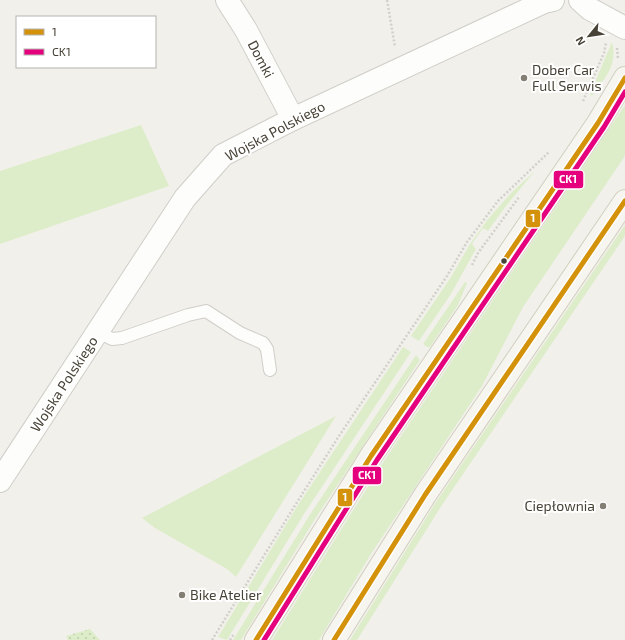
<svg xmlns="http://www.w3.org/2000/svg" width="625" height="640" font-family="'Exo 2',sans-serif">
<defs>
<pattern id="garden-dots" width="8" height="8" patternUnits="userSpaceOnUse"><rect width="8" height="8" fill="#ddedc9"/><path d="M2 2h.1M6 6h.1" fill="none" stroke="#bfccad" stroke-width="1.8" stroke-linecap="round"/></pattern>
</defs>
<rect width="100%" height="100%" fill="#f2f0eb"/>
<g fill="#ddedc9">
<path d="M 612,42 C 618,66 605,77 592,96 L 590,94 Z"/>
<path d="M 625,105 L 625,156 L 523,307 L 482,386 L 371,554 L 319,640 L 272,640 L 382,464 Z"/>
<path d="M 141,125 L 169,186 L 0,244 L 0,171 Z"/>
<path d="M 535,171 L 506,206 L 488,231 L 483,228 L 472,244 L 476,249 L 451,294 L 419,341 L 411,336 L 451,277 L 470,244 L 488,219 L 512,192 Z"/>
<path d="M 625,225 L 625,236 L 442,505 L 357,640 L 350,640 L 436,502 Z"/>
<path d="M 465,282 L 467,283 L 458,305 L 430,347 L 427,347 L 423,344 Z"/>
<path d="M 403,347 L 411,352 L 304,514 L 227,640 L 218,637 L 296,508 Z"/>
<path d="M 416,355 L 420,360 L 315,519 L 241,640 L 233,640 L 309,516 Z"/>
<path d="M 336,416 L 236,577 L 227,569 L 155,528 L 142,518 Z"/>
</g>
<path fill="url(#garden-dots)" d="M 90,629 L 100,640 L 68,640 L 66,636 Z"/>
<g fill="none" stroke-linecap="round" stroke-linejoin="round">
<g stroke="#d0cec8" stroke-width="14">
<path id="lane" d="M 98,332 L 112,339 L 122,338 L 188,315 L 206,311 L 240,333 L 263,343 L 267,349 L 270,370"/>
</g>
<g stroke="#d0cec8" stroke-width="24">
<g id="street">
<path d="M 227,0 L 246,30 L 293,119"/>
<path d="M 580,0 L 590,9 L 625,28"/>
<path d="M 0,481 L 185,198 L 223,155 L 293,119 L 544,2 L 553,0"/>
</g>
</g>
<g stroke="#d2cec1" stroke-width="24">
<g id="secondary">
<path d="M 256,640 L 371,456 L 598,123 L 625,78"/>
<path d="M 334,640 L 425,495 L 625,201"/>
</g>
</g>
<g stroke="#d2d0ca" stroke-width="2.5" stroke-dasharray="2 2" stroke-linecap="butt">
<path d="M 387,0 L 395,47"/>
<path d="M 617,48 L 618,59"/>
<path d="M 583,101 L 604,53 L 606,43"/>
<path d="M 472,265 L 478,253 L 519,197"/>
<path d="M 212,640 L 294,507 L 339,436 L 447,276 L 467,242 L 498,201 L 549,152"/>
<path d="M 230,640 L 234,634"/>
</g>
<use href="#lane" stroke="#fdfdfc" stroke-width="12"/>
<use href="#street" stroke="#fdfdfc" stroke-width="22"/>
<use href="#secondary" stroke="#f7f5ef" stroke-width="22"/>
<g stroke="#fff" stroke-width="8">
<g id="bus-1">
<path d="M 256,640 L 371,456 L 598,123 L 625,78"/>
<path d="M 334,640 L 425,495 L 625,201"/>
</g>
</g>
<g stroke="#fff" stroke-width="8">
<path id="bus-2" d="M 264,640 L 377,460 L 604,127 L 625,92"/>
</g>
<use href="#bus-1" stroke="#d4920b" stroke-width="5"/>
<use href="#bus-2" stroke="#e5007d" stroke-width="5"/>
</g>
<g fill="#847f75" stroke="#fff" stroke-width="1.5">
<circle cx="524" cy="78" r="4"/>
<circle cx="603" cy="506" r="4"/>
<circle cx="182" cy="595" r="4"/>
</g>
<circle fill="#484236" stroke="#fff" stroke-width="1.5" cx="504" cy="261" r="3.5"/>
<g text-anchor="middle" stroke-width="4" stroke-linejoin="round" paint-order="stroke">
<g font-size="14" fill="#484236" stroke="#fff">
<text transform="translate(261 59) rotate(62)" y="5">Domki</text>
<text transform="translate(275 131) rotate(-28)" y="5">Wojska Polskiego</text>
<text transform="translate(64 384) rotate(-57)" y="5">Wojska Polskiego</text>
</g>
<g font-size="14" fill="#484236" stroke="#fff" text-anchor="start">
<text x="532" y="75">Dober Car<tspan x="532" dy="16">Full Serwis</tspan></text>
<text x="595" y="511" text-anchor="end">Ciepłownia</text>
<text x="190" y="600">Bike Atelier</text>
</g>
</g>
<g stroke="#fff" stroke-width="1.5">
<rect x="553" y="170" width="31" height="19" rx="4" fill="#e5007d"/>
<rect x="525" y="209" width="16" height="19" rx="4" fill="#d4920b"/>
<rect x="352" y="466" width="30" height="19" rx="4" fill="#e5007d"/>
<rect x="337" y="488" width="16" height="19" rx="4" fill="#d4920b"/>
</g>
<g font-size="11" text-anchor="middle" font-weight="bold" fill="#fff">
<text x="568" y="183">CK1</text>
<text x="533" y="222">1</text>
<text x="367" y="479">CK1</text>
<text x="345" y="501">1</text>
</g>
<rect x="16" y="16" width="140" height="52" fill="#ffffff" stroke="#b6b3af"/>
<rect x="24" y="29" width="20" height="6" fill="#d4920b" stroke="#b6b3af"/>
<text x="52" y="36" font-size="12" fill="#484236">1</text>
<rect x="24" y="49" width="20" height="6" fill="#e5007d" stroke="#b6b3af"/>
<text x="52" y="56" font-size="12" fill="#484236">CK1</text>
<g transform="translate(589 36) rotate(240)" stroke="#ffffff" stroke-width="3" paint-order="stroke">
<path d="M0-3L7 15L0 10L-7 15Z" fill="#484236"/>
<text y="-6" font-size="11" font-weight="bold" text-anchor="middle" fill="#484236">N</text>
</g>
</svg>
